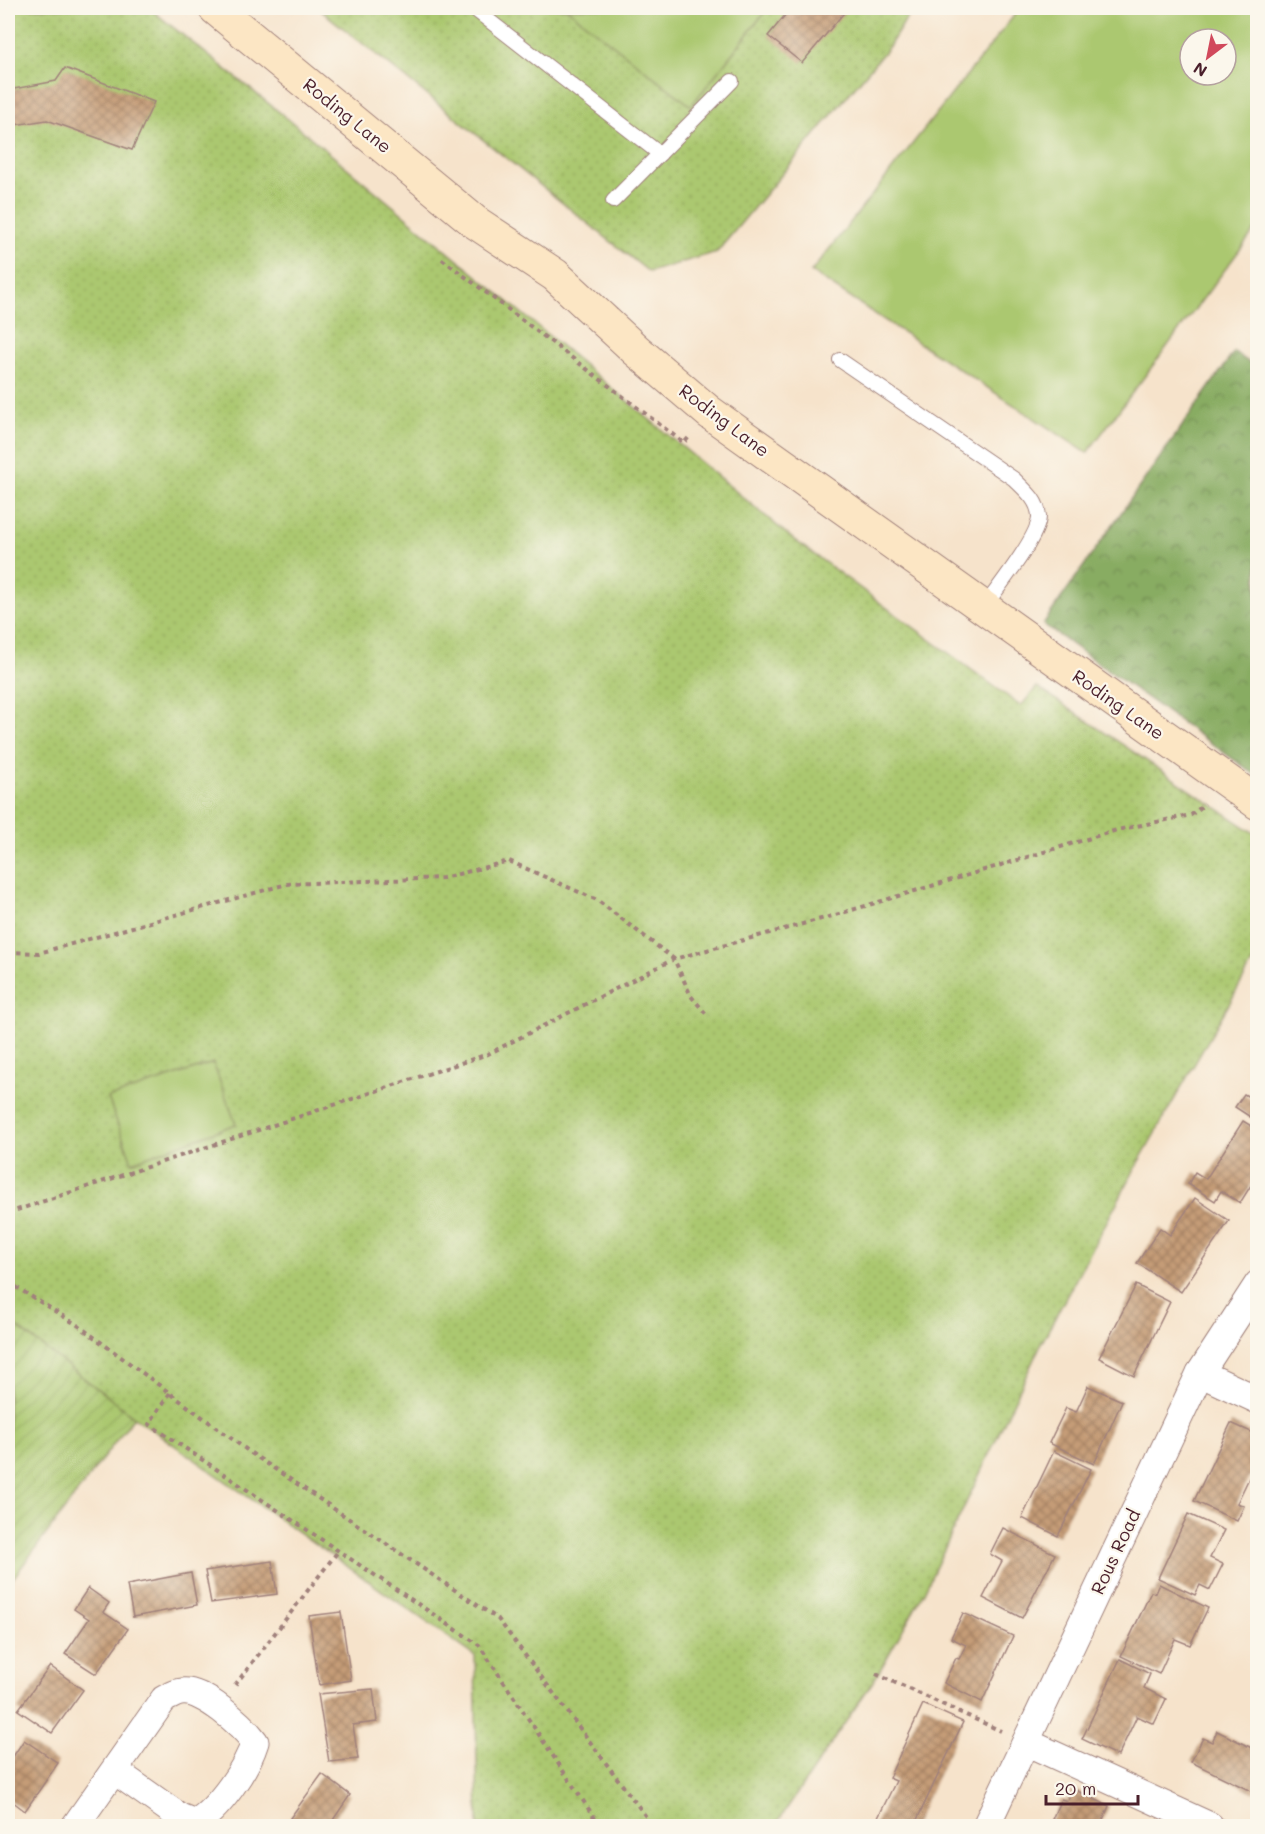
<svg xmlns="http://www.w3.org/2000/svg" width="1265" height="1834" font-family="Mali,sans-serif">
<defs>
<pattern id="grass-dots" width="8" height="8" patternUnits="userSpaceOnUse" patternTransform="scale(1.5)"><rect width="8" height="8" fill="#abc86f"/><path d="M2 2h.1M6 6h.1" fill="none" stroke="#95ab60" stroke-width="1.8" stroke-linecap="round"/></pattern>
<pattern id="forest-crowns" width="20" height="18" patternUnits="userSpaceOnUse" patternTransform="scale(1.5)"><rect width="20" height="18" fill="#88ac62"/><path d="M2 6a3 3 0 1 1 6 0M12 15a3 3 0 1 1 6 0" fill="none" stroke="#718b51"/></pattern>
<pattern id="garden-furrows" width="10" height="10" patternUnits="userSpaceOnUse" patternTransform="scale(1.5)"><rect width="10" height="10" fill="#abc86f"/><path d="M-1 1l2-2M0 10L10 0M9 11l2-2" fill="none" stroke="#95ab60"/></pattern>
<pattern id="building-cross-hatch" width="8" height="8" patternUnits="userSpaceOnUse" patternTransform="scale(1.5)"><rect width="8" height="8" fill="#c59c77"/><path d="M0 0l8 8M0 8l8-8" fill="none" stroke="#a27f62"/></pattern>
</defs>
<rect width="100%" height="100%" fill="#fbf7ec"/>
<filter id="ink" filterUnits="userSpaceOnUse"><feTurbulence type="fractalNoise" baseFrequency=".0167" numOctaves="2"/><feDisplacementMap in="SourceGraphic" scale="12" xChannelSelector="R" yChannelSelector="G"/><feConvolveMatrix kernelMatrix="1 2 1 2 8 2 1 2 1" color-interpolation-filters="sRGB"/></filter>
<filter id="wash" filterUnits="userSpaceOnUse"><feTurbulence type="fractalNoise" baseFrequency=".008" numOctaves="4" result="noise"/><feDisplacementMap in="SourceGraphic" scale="24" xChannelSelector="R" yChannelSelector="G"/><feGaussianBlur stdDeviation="1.35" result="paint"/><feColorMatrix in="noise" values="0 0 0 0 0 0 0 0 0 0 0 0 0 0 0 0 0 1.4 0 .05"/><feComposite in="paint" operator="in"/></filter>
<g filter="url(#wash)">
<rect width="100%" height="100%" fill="#f6e3cb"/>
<g fill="url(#grass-dots)" stroke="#7a744d" stroke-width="1.5">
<path d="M 8,8 L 149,8 L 298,127 L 793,539 L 1021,706 L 1037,687 L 1257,835 L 1257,955 L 1142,1156 L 1041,1344 L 924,1592 L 876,1677 L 775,1826 L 478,1826 L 475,1656 L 134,1417 L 8,1320 Z"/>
<path d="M 318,8 L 913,8 L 890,45 L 717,252 L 649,272 Z"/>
</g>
<path fill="url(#forest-crowns)" stroke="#696646" stroke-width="1.5" d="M 1234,352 L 1257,368 L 1257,776 L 1043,624 Z"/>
<path fill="url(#garden-furrows)" stroke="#7a744d" stroke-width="1.5" d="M 8,1320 L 134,1417 L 8,1585 Z"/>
<g fill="#abc86f" stroke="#7a744d" stroke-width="1.5" fill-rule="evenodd">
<path d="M 566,8 L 768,8 L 691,106 Z"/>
<path d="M 1020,8 L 1257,8 L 1257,227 L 1087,453 L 811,272 ZM 1190,39 L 1226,39 L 1226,75 L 1190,75 Z"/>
<path d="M 213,1063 L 236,1124 L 132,1162 L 108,1098 Z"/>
</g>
<g id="blocks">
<g fill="url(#building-cross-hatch)">
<path d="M 791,8 L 848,8 L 802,63 L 768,36 Z"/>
<path d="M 65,68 L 154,102 L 132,150 L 47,120 L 8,126 L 8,90 L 56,81 Z"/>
<path d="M 1244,1094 L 1258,1102 L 1258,1122 L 1235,1107 Z"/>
<path d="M 1243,1121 L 1258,1130 L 1254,1142 L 1258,1145 L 1258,1174 L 1240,1203 L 1221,1191 L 1215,1201 L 1188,1184 L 1195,1172 L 1206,1179 Z"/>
<path d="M 1195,1198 L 1229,1221 L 1181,1292 L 1137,1263 L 1160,1228 L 1170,1235 Z"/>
<path d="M 1136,1285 L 1170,1302 L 1134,1376 L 1099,1358 Z"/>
<path d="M 1088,1386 L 1122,1401 L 1094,1464 L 1049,1443 L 1066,1408 L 1076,1412 Z"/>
<path d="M 1231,1423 L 1258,1435 L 1258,1480 L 1250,1476 L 1237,1503 L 1244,1506 L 1237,1521 L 1194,1501 Z"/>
<path d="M 1054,1451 L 1091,1469 L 1058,1536 L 1022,1518 Z"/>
<path d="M 1188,1514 L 1224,1530 L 1210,1558 L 1223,1564 L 1210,1590 L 1200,1585 L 1195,1595 L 1158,1578 Z"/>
<path d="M 1003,1528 L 1055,1554 L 1022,1618 L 983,1598 L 1002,1561 L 990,1554 Z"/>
<path d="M 272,1561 L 277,1594 L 211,1603 L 205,1571 Z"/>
<path d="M 191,1573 L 197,1605 L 133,1617 L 127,1585 Z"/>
<path d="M 1159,1584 L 1208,1608 L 1190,1645 L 1175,1639 L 1159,1674 L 1121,1656 L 1151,1592 L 1155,1593 Z"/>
<path d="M 88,1588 L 109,1603 L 103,1612 L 128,1629 L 96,1674 L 65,1654 L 89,1619 L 74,1609 Z"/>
<path d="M 341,1612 L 351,1680 L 319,1685 L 309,1616 Z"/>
<path d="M 963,1613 L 1013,1636 L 982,1702 L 944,1683 L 956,1658 L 959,1659 L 966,1645 L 951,1638 Z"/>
<path d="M 1120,1659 L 1150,1674 L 1144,1688 L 1166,1699 L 1154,1724 L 1137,1716 L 1118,1756 L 1082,1739 Z"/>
<path d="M 50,1666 L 83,1690 L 52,1733 L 18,1710 Z"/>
<path d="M 373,1689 L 377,1722 L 353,1725 L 358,1759 L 329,1762 L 318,1694 Z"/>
<path d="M 923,1704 L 963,1722 L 914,1826 L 874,1826 L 896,1781 L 889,1778 Z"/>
<path d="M 1217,1731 L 1258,1751 L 1255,1793 L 1191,1762 L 1203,1738 L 1212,1742 Z"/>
<path d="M 24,1740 L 58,1763 L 25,1811 L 8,1798 L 8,1764 Z"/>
<path d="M 322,1774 L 350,1795 L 329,1826 L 301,1826 L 290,1818 Z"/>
<path d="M 1073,1789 L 1109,1806 L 1100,1826 L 1049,1826 L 1061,1799 L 1067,1801 Z"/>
</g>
</g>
</g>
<g filter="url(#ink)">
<use href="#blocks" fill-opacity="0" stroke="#a0817b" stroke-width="1.5"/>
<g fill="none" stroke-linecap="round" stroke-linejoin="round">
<g stroke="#a0817b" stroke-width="16">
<g id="lane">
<path d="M 473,8 L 660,154"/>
<path d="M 613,201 L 732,81"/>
<path d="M 840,360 L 1014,479 C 1025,490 1038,500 1039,516 C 1040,536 996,590 984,607"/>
</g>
</g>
<g stroke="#a0817b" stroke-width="29">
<g id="street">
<path d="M 1200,1373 L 1258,1400"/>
<path d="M 1026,1742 L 1210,1826"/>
<path d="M 75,1826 L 164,1699 C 169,1697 176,1692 182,1692 C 203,1689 243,1726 255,1742 C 247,1768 219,1809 195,1823 L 180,1817 L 115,1771"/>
<path d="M 986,1826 L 1200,1373 L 1258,1284"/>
</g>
</g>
<g stroke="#a0817b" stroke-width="35">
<path id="secondary" d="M 215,8 L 475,222 L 555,275 L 636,350 L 709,412 L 1258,803"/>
</g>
<g stroke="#a0817b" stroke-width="4" stroke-dasharray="4.5 4.5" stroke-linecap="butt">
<path d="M 442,259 L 684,443 L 690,436"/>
<path d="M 8,952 L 39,953 L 287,884 L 443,878 L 509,861 L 597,900 L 674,959 L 691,996 L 707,1015"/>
<path d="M 8,1213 L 488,1054 L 674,959 L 832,916 L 1117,830 L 1191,815 L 1205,804"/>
<path d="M 8,1282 L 79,1326 L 251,1453 L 498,1619 L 653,1826"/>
<path d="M 170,1393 L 149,1424 L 479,1645 L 600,1826"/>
<path d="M 876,1674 L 1001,1731"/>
<path d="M 235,1685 L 339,1550"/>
</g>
<use href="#lane" stroke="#fff" stroke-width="14"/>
<use href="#street" stroke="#fff" stroke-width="27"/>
<use href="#secondary" stroke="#fce6c4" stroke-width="33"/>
</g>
</g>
<g text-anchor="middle" stroke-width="4.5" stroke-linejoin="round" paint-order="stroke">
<g font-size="18" fill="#4a1f2b" stroke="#fbf7ec">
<text transform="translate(347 116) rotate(39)" y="6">Roding Lane</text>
<text transform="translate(724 421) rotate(37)" y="6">Roding Lane</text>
<text transform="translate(1118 705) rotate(35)" y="6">Roding Lane</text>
<text transform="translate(1116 1552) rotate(-65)" y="6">Rous Road</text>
</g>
</g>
<rect width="1265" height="1834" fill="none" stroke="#fbf7ec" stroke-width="30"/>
<g transform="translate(1208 57) rotate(212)"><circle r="28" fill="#fbf7ec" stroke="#b4a19f" stroke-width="1.5"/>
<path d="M0-4.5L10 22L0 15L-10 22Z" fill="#d1495b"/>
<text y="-9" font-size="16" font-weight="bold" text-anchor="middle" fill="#4a1f2b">N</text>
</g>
<path d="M1046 1795v9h92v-9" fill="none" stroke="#4a1f2b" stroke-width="3"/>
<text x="1055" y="1795" font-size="18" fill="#4a1f2b" stroke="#fbf7ec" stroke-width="4.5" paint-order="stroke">20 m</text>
</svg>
